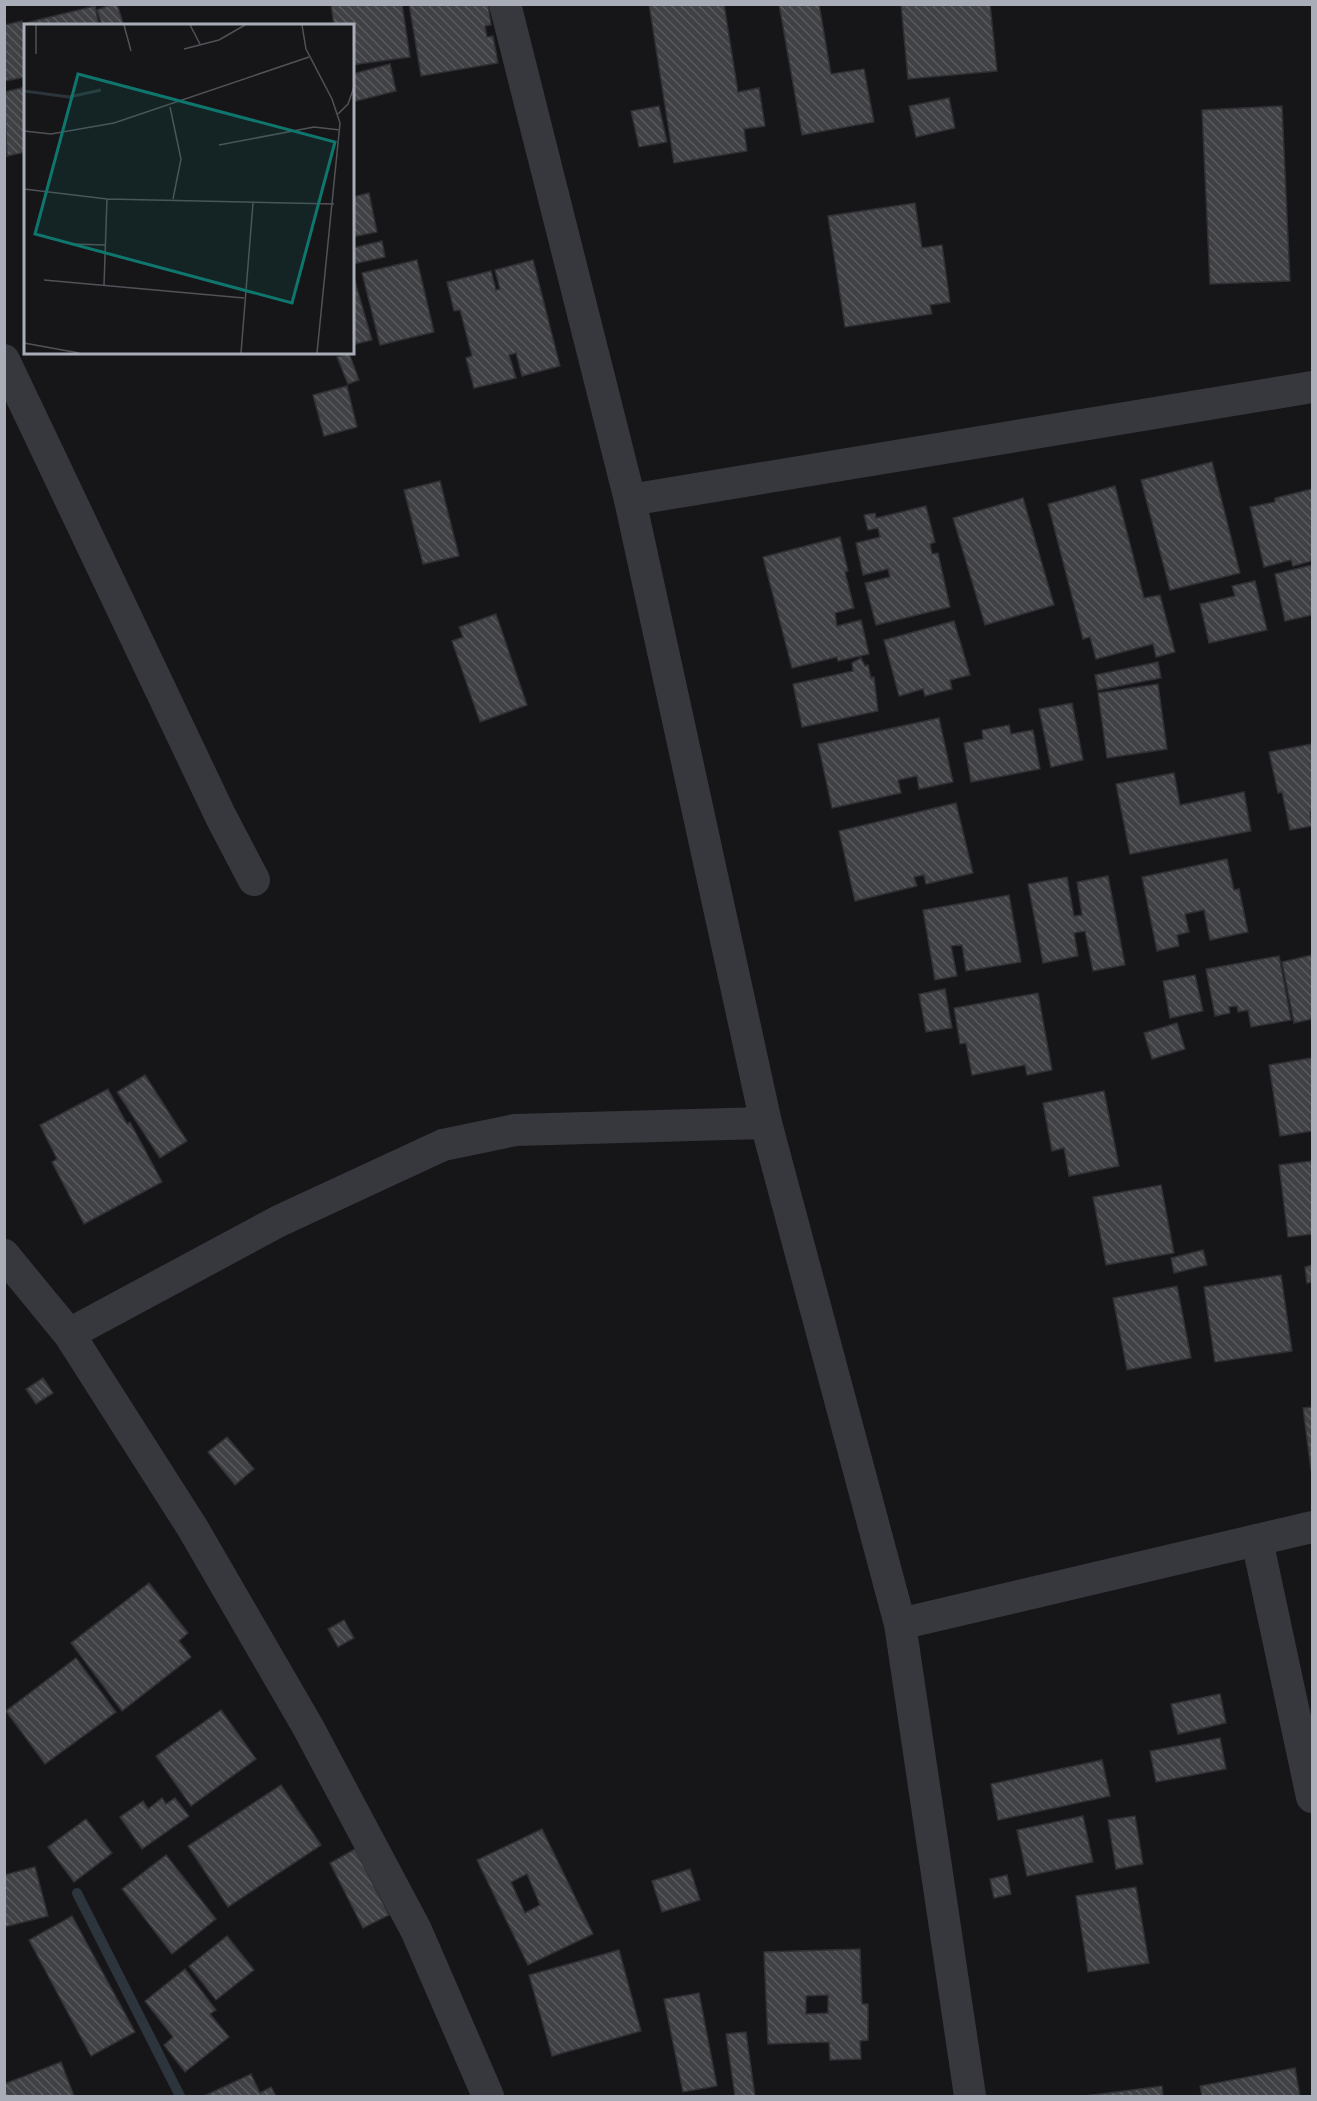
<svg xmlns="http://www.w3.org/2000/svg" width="1317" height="2101" font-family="Overpass,sans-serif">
<defs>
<pattern id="building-back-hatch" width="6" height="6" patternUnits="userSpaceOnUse" patternTransform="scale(1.5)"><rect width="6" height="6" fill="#404145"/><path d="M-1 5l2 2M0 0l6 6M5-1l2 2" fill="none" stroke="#595a5e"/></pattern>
</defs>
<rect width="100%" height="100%" fill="#161618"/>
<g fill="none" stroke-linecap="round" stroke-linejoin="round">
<path stroke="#2c353c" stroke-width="10" d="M 77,1893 L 180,2096"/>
</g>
<g fill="url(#building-back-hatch)" stroke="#303034" stroke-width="1.5" fill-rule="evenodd">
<path d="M 113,4 L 117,4 L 124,26 L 102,26 L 97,10 Z"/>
<path d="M 331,4 L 402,4 L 410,57 L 352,65 L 352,26 L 334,26 Z"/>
<path d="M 409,4 L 488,4 L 491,25 L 485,26 L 487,37 L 493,36 L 498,63 L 421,76 Z"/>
<path d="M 649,4 L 724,4 L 738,92 L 759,88 L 765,126 L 744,129 L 747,151 L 674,163 Z"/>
<path d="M 779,4 L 819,4 L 831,74 L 864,69 L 874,122 L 802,135 Z"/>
<path d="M 901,4 L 990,4 L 997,71 L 908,79 Z"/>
<path d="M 95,6 L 99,26 L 26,27 L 25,23 Z"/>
<path d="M 22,21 L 26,38 L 26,77 L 4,81 L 4,25 Z"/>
<path d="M 390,64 L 396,91 L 352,102 L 352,74 Z"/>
<path d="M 26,87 L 26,152 L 7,156 L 4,92 Z"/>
<path d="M 949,98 L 955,128 L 916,137 L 909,106 Z"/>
<path d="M 659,106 L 667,142 L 639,147 L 631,111 Z"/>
<path d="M 1282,106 L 1290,281 L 1210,284 L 1202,110 Z"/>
<path d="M 369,193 L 377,232 L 352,237 L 352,197 Z"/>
<path d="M 915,203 L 922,248 L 942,245 L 950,302 L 930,305 L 932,314 L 845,327 L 828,216 Z"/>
<path d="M 382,241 L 385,257 L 353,264 L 352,248 Z"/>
<path d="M 417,260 L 434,332 L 380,345 L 362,273 Z"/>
<path d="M 533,260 L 560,366 L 522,376 L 516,353 L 509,355 L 516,378 L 474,388 L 466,358 L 472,356 L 460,310 L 454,311 L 447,282 L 491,271 L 496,290 L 500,289 L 495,270 Z"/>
<path d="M 352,271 L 372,340 L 352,345 Z"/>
<path d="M 349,353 L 359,380 L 348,384 L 337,357 Z"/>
<path d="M 347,386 L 357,427 L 324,436 L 313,395 Z"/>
<path d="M 1212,462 L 1240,573 L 1170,590 L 1141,480 Z"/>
<path d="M 440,481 L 459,556 L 423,564 L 404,490 Z"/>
<path d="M 1115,486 L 1144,598 L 1160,595 L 1175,652 L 1156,657 L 1153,644 L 1096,659 L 1090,637 L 1083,639 L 1048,504 Z"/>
<path d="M 1312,489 L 1312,561 L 1293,566 L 1291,560 L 1264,567 L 1250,507 L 1275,502 L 1275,498 Z"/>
<path d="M 1023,498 L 1054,605 L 985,625 L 953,518 Z"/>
<path d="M 926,506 L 935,542 L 930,544 L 932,554 L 938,553 L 950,607 L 876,625 L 865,583 L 890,577 L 888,569 L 863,575 L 856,543 L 880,537 L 878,528 L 868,530 L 864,515 L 875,513 L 876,518 Z"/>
<path d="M 840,537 L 848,571 L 845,572 L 854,608 L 835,613 L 837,626 L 861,620 L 869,654 L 838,661 L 837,657 L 792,668 L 763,557 Z"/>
<path d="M 1312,565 L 1312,615 L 1285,621 L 1275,574 Z"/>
<path d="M 1255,581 L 1267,630 L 1209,643 L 1200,604 L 1235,596 L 1232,586 Z"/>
<path d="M 496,614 L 527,705 L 480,722 L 452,641 L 463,637 L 459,627 Z"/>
<path d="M 954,621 L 970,675 L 950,680 L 952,689 L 925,696 L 923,689 L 899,696 L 884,640 Z"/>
<path d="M 861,658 L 865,666 L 868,665 L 871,678 L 874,677 L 878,711 L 802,727 L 793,684 L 853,671 L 852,663 Z"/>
<path d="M 1158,662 L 1161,678 L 1098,690 L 1095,675 Z"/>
<path d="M 1158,684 L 1167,749 L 1107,758 L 1098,693 Z"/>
<path d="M 1072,703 L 1083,760 L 1051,767 L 1039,709 Z"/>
<path d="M 939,718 L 953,782 L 919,789 L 917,776 L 898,780 L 901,793 L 832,808 L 818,744 Z"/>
<path d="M 1009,725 L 1011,734 L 1033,730 L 1040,769 L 971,782 L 964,743 L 983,739 L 982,730 Z"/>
<path d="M 1312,744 L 1312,812 L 1310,812 L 1312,826 L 1290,830 L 1282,792 L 1278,793 L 1269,752 Z"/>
<path d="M 1174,773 L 1180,805 L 1244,792 L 1251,831 L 1130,854 L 1116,784 Z"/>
<path d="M 956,803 L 973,873 L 926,884 L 924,875 L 914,877 L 917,886 L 855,901 L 839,831 Z"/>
<path d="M 1227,859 L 1234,890 L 1239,889 L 1248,932 L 1210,940 L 1204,910 L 1185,914 L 1189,932 L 1177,935 L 1179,946 L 1157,951 L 1142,877 Z"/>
<path d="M 1108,876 L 1125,965 L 1093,971 L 1085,931 L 1074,933 L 1078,956 L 1043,963 L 1028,884 L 1067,877 L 1074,916 L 1082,915 L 1077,882 Z"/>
<path d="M 1009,895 L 1021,962 L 966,971 L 962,945 L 951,946 L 957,976 L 935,980 L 923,910 Z"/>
<path d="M 1312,955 L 1312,1019 L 1294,1023 L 1282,962 Z"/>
<path d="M 1279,956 L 1291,1020 L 1251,1027 L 1248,1010 L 1238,1012 L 1237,1006 L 1229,1007 L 1230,1013 L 1215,1016 L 1206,969 Z"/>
<path d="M 1195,975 L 1203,1011 L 1170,1018 L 1163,981 Z"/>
<path d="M 945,989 L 952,1028 L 926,1032 L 919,994 Z"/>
<path d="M 1038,993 L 1052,1070 L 1027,1075 L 1025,1065 L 972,1075 L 966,1043 L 960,1044 L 954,1008 Z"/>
<path d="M 1177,1023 L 1185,1049 L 1152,1059 L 1144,1033 Z"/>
<path d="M 1312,1058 L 1312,1131 L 1280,1136 L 1269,1065 Z"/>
<path d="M 145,1075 L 187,1141 L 160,1158 L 117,1092 Z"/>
<path d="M 108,1089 L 127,1124 L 130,1122 L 162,1182 L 84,1224 L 52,1162 L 57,1159 L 40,1125 Z"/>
<path d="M 1104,1091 L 1119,1166 L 1069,1176 L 1064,1148 L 1052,1151 L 1043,1103 Z"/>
<path d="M 1312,1161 L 1312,1234 L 1288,1237 L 1279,1165 Z"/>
<path d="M 1161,1185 L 1174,1253 L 1106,1265 L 1093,1197 Z"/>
<path d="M 1203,1250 L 1207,1265 L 1174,1273 L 1171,1258 Z"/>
<path d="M 1312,1265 L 1312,1282 L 1307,1283 L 1305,1267 Z"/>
<path d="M 1281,1275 L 1292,1351 L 1215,1362 L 1204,1287 Z"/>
<path d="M 1177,1286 L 1191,1358 L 1127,1370 L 1113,1298 Z"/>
<path d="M 43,1378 L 53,1393 L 36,1404 L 26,1389 Z"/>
<path d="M 1312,1407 L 1312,1470 L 1311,1470 L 1303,1408 Z"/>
<path d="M 227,1437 L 254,1469 L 235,1485 L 208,1452 Z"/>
<path d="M 149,1583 L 188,1633 L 179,1641 L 191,1657 L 122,1711 L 71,1643 Z"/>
<path d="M 344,1620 L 354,1638 L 338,1647 L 328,1629 Z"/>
<path d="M 76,1658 L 116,1712 L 45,1764 L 6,1711 Z"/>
<path d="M 1220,1694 L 1226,1723 L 1178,1734 L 1171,1704 Z"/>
<path d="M 221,1710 L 256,1759 L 191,1806 L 156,1756 Z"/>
<path d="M 1220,1738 L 1226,1769 L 1156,1782 L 1150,1751 Z"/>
<path d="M 1102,1760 L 1110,1796 L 998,1820 L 991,1784 Z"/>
<path d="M 281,1785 L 321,1845 L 228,1907 L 188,1846 Z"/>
<path d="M 162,1798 L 166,1804 L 175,1798 L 189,1816 L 142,1849 L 120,1817 L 143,1801 L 148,1809 Z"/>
<path d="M 1083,1816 L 1093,1862 L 1027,1876 L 1017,1830 Z"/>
<path d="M 1135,1816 L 1143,1864 L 1116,1869 L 1108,1820 Z"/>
<path d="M 86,1819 L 112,1853 L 74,1882 L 48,1847 Z"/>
<path d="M 542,1829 L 593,1934 L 528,1965 L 477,1860 ZM 527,1874 L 540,1905 L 525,1913 L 511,1882 Z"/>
<path d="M 355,1849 L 389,1915 L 363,1928 L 330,1863 Z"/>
<path d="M 166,1855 L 216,1919 L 172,1954 L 122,1889 Z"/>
<path d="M 35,1867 L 48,1916 L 4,1927 L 4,1875 Z"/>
<path d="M 690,1869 L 700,1900 L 662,1912 L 652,1881 Z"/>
<path d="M 1007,1875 L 1011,1894 L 994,1898 L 990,1879 Z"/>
<path d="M 1136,1887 L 1149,1963 L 1088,1972 L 1076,1896 Z"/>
<path d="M 72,1916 L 135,2032 L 91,2056 L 29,1940 Z"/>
<path d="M 227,1936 L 254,1970 L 216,2000 L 189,1966 Z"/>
<path d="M 860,1949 L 862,2004 L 868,2004 L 868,2040 L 860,2041 L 861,2059 L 830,2060 L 829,2042 L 768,2044 L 764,1952 ZM 828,1995 L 828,2013 L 806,2014 L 806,1996 Z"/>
<path d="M 619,1950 L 641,2031 L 552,2056 L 529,1975 Z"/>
<path d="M 185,1969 L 216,2010 L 210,2014 L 229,2037 L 185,2072 L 164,2045 L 173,2037 L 145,2001 Z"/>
<path d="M 699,1993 L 717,2086 L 683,2092 L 664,1999 Z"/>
<path d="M 746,2032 L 755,2096 L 735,2096 L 726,2034 Z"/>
<path d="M 61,2062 L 74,2096 L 4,2096 L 4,2084 Z"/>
<path d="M 1295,2068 L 1300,2096 L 1202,2096 L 1200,2086 Z"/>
<path d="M 251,2074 L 260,2093 L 271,2087 L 276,2096 L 204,2096 Z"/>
<path d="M 1162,2086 L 1163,2096 L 1084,2096 Z"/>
</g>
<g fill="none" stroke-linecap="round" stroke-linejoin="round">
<g stroke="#37383d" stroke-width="32">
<path d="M 505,4 L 630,500 L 766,1123 L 900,1624 L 970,2096"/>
<path d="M 4,360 L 221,817 L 254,880"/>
<path d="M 630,500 L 1312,387"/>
<path d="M 4,1255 L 69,1334 L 192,1527 L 308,1727 L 416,1930 L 488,2096"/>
<path d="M 69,1334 L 279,1221 L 443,1145 L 515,1130 L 766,1123"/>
<path d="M 1257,1540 L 1312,1797"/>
<path d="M 900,1624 L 1312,1527"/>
</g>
</g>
<g transform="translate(24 24)">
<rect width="330" height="330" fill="#161618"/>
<path fill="none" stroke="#2c353c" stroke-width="3" d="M 0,67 L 45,73 L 77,66"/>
<path fill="none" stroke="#505258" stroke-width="1.5" d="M 100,1 L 107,27M 166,1 L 176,20M 278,1 L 282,25 L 308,75 L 316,99 L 293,329M 160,25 L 195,16 L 221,1M 12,30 L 12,1M 146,83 L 157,135 L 149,175M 314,90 L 324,80 L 330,63M 0,107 L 27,110 L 90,99 L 285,33M 195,121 L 290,103 L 316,106M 0,165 L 83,175 L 310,180M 47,220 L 82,221M 20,256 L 220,274M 80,261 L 83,175M 0,319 L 55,329M 217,329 L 229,179"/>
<path fill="#0f766e" fill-opacity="0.15" stroke="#0f766e" stroke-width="3" d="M 54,50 L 311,118 L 268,279 L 11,210 Z"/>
<rect width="330" height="330" fill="none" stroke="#a8adb8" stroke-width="3"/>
</g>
<rect width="1317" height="2101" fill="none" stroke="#a8adb8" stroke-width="12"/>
</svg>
